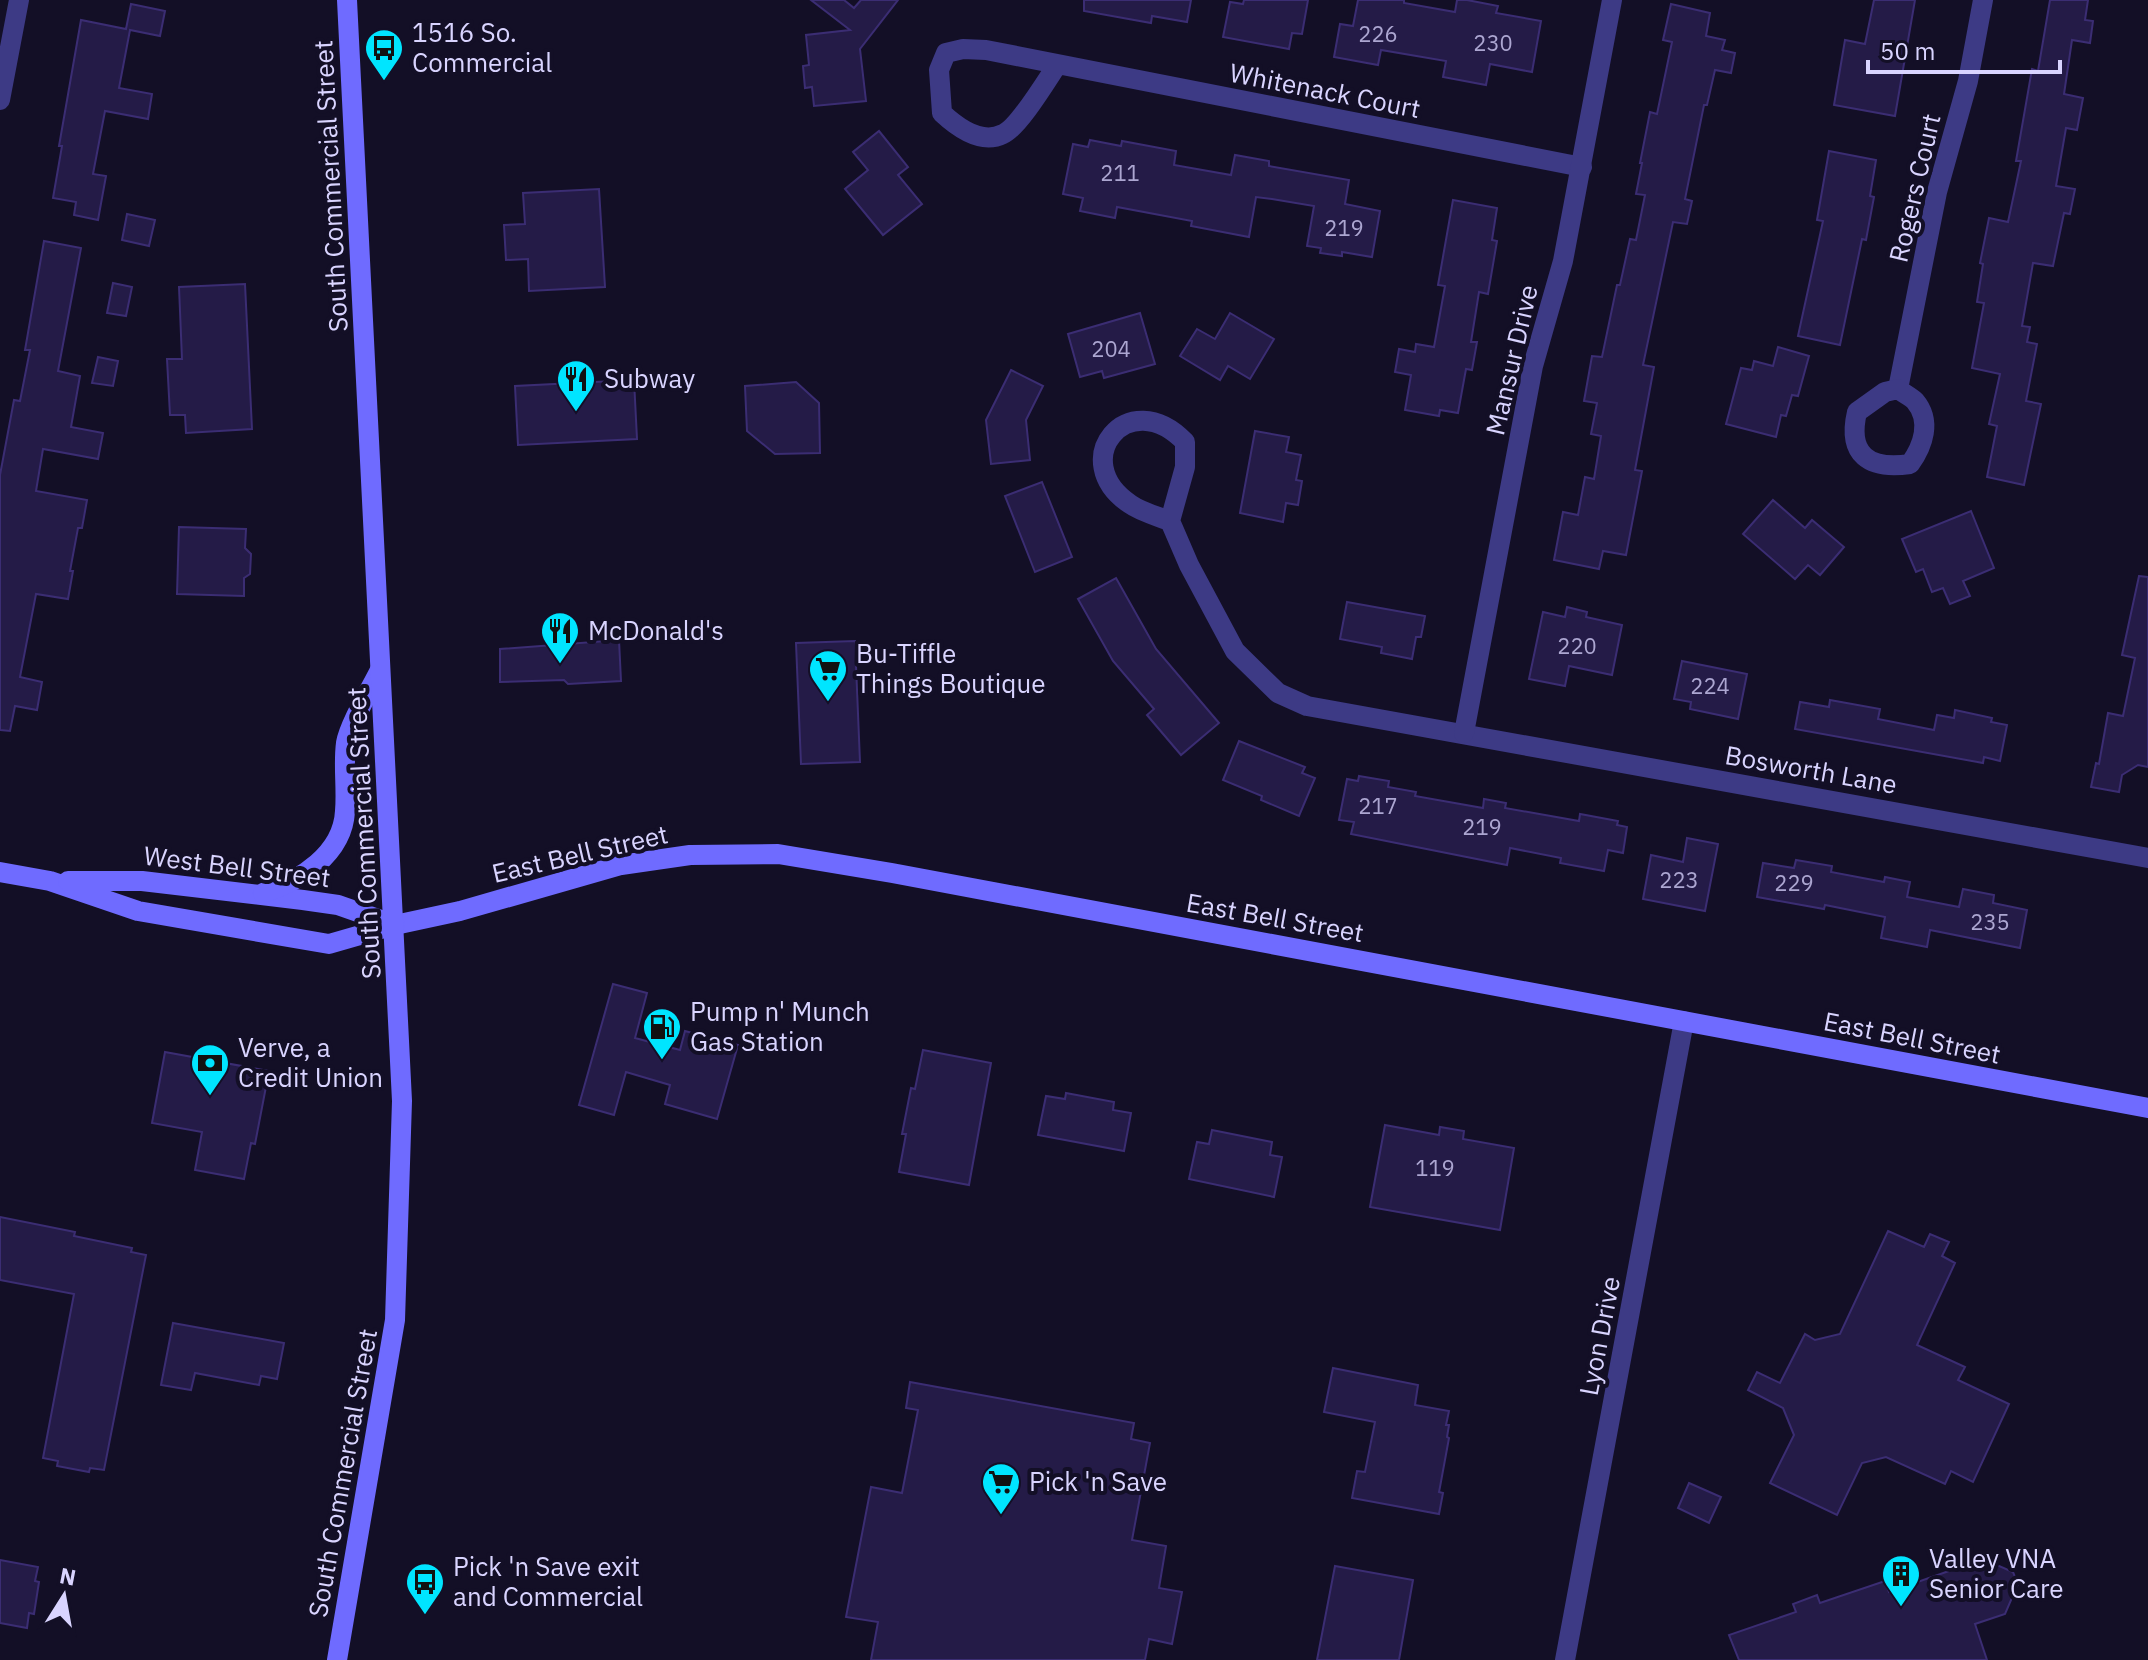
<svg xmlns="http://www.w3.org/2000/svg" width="2148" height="1660" font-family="'IBM Plex Sans',sans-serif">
<rect width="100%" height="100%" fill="#130f26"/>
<g fill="#241b47" stroke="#3b2d73" stroke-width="2">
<path d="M 811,0 L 844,0 L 854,8 L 861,0 L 898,0 L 860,49 L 866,101 L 814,106 L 812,87 L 805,88 L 803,66 L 809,65 L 806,35 L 850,30 Z"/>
<path d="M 1084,0 L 1191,0 L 1187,22 L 1152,16 L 1151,23 L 1084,11 Z"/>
<path d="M 1244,0 L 1308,0 L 1302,34 L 1292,33 L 1289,49 L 1223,37 L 1230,2 L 1243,4 Z"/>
<path d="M 1358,0 L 1404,0 L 1404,3 L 1455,12 L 1457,0 L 1467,0 L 1498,6 L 1496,13 L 1541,21 L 1532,72 L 1490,64 L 1486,85 L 1443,77 L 1446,61 L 1381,50 L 1378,65 L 1334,57 L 1340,24 L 1353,26 Z"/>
<path d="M 1874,0 L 1915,0 L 1895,116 L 1834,105 L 1845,40 L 1865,44 Z"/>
<path d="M 2050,0 L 2088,0 L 2085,20 L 2093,21 L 2090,43 L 2072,40 L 2064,94 L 2083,98 L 2077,130 L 2066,128 L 2056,186 L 2075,189 L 2070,214 L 2064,213 L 2053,266 L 2033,263 L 2022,326 L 2030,327 L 2027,342 L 2037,344 L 2026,401 L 2041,404 L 2024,485 L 1987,477 L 1997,426 L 1989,424 L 2000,374 L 1972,368 L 1984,303 L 1977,302 L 1983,264 L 1980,263 L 1989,218 L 2008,222 L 2021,161 L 2016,161 L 2032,69 L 2038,71 Z"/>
<path d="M 131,4 L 165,11 L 160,36 L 130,30 L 119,88 L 152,94 L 148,119 L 105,111 L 93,174 L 106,176 L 98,220 L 74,215 L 76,202 L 53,198 L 62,146 L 59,146 L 81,20 L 126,29 Z"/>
<path d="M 1671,4 L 1710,13 L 1706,36 L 1725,40 L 1722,50 L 1735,53 L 1731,73 L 1715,70 L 1707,105 L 1704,105 L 1685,199 L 1692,201 L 1687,224 L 1673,222 L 1643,365 L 1654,367 L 1635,470 L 1642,471 L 1626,555 L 1603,551 L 1599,569 L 1554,560 L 1563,512 L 1578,515 L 1585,477 L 1594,479 L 1601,436 L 1591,434 L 1597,403 L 1584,401 L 1592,356 L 1602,357 L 1617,285 L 1620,285 L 1630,239 L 1636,240 L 1645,195 L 1636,194 L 1642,163 L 1640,163 L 1650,112 L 1657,114 L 1672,42 L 1663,40 Z"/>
<path d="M 879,131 L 908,167 L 898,175 L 922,204 L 883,235 L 845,189 L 868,170 L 853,152 Z"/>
<path d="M 1090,140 L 1121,146 L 1122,141 L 1176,151 L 1174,165 L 1231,175 L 1235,155 L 1269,161 L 1269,166 L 1349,180 L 1345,204 L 1380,211 L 1372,257 L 1342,252 L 1342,256 L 1320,253 L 1321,248 L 1307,246 L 1314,206 L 1272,199 L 1256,197 L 1249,237 L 1191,226 L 1192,221 L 1117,207 L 1115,218 L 1080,211 L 1083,198 L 1063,194 L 1073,144 L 1088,147 Z"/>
<path d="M 1829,151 L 1876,160 L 1870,196 L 1874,197 L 1866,240 L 1862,239 L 1840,345 L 1798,336 L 1823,221 L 1817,220 Z"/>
<path d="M 599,189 L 605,287 L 529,291 L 528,259 L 506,260 L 504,225 L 525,224 L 523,193 Z"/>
<path d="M 1453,200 L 1497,208 L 1492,240 L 1497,241 L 1488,294 L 1479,292 L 1471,342 L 1477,342 L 1472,370 L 1466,369 L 1458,413 L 1440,410 L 1439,416 L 1405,410 L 1411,375 L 1395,372 L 1399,349 L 1415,352 L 1416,344 L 1434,347 L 1445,286 L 1438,285 Z"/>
<path d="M 127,214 L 155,220 L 149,246 L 122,240 Z"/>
<path d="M 44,241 L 81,248 L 58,371 L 80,376 L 71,427 L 103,433 L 98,459 L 43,449 L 36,491 L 87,500 L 82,528 L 78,528 L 70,571 L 73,571 L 68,599 L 36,594 L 20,677 L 42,682 L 37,710 L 15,706 L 10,731 L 0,730 L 0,475 L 14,400 L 20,401 L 30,350 L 25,350 Z"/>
<path d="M 113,283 L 132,287 L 126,316 L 107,313 Z"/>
<path d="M 245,284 L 252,429 L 186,433 L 185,415 L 170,415 L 167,359 L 182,359 L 179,287 Z"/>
<path d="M 1140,313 L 1155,364 L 1104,378 L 1102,371 L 1080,377 L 1068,334 Z"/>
<path d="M 1230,313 L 1274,339 L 1250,379 L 1228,366 L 1220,380 L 1180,356 L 1197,329 L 1215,339 Z"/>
<path d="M 1778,347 L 1809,356 L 1798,396 L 1792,395 L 1786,416 L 1781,415 L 1776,437 L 1726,424 L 1741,368 L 1752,370 L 1754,361 L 1773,366 Z"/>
<path d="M 98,357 L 118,361 L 113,386 L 92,383 Z"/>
<path d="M 1011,370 L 1043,386 L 1026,420 L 1030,460 L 991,464 L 986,420 Z"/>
<path d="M 634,380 L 637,439 L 518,445 L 515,386 Z"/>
<path d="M 796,382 L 819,403 L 820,453 L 775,454 L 747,431 L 745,386 Z"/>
<path d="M 1255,431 L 1289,437 L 1286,452 L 1301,455 L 1296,480 L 1302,481 L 1298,505 L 1286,503 L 1283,522 L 1240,513 Z"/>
<path d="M 1042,482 L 1072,557 L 1035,572 L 1005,496 Z"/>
<path d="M 1773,500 L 1805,528 L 1812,520 L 1844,547 L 1820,575 L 1808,565 L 1795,579 L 1743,534 Z"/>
<path d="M 1971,511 L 1994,568 L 1963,581 L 1970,596 L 1950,604 L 1943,588 L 1932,592 L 1923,569 L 1916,572 L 1902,539 Z"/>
<path d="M 179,527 L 246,529 L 245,548 L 251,554 L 250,574 L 244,578 L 244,596 L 177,594 Z"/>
<path d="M 2139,576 L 2148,577 L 2148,767 L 2138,765 L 2122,775 L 2119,792 L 2091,787 L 2096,763 L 2099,764 L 2108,713 L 2123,716 L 2135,658 L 2122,655 Z"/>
<path d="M 1116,578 L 1156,649 L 1219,723 L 1181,755 L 1147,715 L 1154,709 L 1113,661 L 1078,599 Z"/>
<path d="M 1347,602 L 1425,616 L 1421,637 L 1416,637 L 1412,659 L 1381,653 L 1382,647 L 1340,639 Z"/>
<path d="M 1567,607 L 1587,612 L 1586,617 L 1622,625 L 1612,675 L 1569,666 L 1565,686 L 1529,679 L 1543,612 L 1565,617 Z"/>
<path d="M 619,640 L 621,681 L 568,684 L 564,680 L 500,682 L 500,649 Z"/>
<path d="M 855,641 L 860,762 L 801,764 L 796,643 Z"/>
<path d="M 1682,661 L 1747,674 L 1738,719 L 1690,709 L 1691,702 L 1674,699 Z"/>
<path d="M 1830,700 L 1880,709 L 1878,719 L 1934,730 L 1937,715 L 1954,718 L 1955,710 L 1992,718 L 1991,722 L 2007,725 L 2000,761 L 1984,757 L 1983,763 L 1795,729 L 1800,702 L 1829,707 Z"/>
<path d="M 1239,741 L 1305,767 L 1302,773 L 1315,778 L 1299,816 L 1261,800 L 1262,796 L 1223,780 Z"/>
<path d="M 1359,776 L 1389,781 L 1388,787 L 1416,792 L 1415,796 L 1483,808 L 1484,799 L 1506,803 L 1505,808 L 1579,821 L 1580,814 L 1618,821 L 1617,825 L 1627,827 L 1623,853 L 1608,850 L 1604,871 L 1560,863 L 1561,858 L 1510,848 L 1507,865 L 1351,834 L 1354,822 L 1339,820 L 1347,779 L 1358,781 Z"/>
<path d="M 1687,838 L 1718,844 L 1705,911 L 1643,899 L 1651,855 L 1683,862 Z"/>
<path d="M 1796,860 L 1832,866 L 1831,872 L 1884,882 L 1885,877 L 1910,882 L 1907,897 L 1959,907 L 1963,889 L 1994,895 L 1993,903 L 2027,910 L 2020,948 L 1930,930 L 1927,947 L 1881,938 L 1885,917 L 1825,905 L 1824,909 L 1757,897 L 1763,863 L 1794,868 Z"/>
<path d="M 613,984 L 647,993 L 635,1038 L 680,1050 L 685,1031 L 738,1045 L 717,1119 L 665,1104 L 670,1085 L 626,1072 L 614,1115 L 579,1105 Z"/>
<path d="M 923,1050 L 991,1063 L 969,1185 L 899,1172 L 906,1134 L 902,1134 L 911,1088 L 915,1089 Z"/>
<path d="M 165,1052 L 269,1071 L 255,1144 L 251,1143 L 244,1179 L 195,1170 L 202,1132 L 152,1123 Z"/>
<path d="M 1066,1093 L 1114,1102 L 1113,1110 L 1131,1113 L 1124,1151 L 1038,1135 L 1046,1096 L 1065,1099 Z"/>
<path d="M 1385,1125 L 1439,1135 L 1440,1127 L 1464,1131 L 1463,1139 L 1514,1148 L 1500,1230 L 1370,1207 Z"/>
<path d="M 1212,1130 L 1272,1142 L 1270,1155 L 1282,1157 L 1274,1197 L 1189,1179 L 1197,1142 L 1209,1144 Z"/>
<path d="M 0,1217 L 75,1232 L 74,1236 L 132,1248 L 131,1252 L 146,1255 L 104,1470 L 90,1468 L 89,1472 L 57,1466 L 58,1461 L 43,1458 L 74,1294 L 0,1280 Z"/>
<path d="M 1888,1231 L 1924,1247 L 1930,1234 L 1949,1242 L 1942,1256 L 1955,1263 L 1917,1345 L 1965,1367 L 1958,1380 L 2009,1404 L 1973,1482 L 1951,1471 L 1945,1484 L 1886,1457 L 1862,1463 L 1837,1515 L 1770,1483 L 1794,1435 L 1783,1408 L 1748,1390 L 1757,1372 L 1780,1383 L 1805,1334 L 1815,1340 L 1840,1334 Z"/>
<path d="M 173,1323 L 284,1343 L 277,1379 L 261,1376 L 259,1385 L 195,1373 L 191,1390 L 161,1385 Z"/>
<path d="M 1333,1368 L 1418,1385 L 1415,1405 L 1449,1411 L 1446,1425 L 1449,1425 L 1447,1437 L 1449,1438 L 1440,1487 L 1439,1492 L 1443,1493 L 1439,1514 L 1352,1498 L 1357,1471 L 1365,1472 L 1375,1422 L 1324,1412 Z"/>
<path d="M 910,1382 L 1134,1423 L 1131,1439 L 1150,1443 L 1132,1540 L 1166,1546 L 1159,1588 L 1182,1592 L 1172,1644 L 1149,1639 L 1145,1660 L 871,1660 L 878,1622 L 846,1617 L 871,1487 L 902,1493 L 918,1410 L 906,1408 Z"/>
<path d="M 1689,1483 L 1721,1497 L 1709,1523 L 1678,1508 Z"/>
<path d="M 1989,1557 L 1992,1563 L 2013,1572 L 2018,1584 L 2005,1614 L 1975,1624 L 1987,1660 L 1739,1660 L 1729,1635 L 1796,1612 L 1793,1604 L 1817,1595 L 1820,1603 L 1885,1581 L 1889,1592 Z"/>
<path d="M 0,1560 L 38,1567 L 35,1581 L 39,1582 L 34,1614 L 29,1613 L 27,1628 L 0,1623 Z"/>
<path d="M 1335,1566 L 1413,1580 L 1399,1660 L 1317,1660 Z"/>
</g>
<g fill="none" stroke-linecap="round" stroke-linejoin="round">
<g stroke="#3d3a85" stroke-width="20">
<path d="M 1057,65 C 1047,80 1018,128 1003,134 C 981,145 957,127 942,113 L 939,70 L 946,53 L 963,49 L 986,50 L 1582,167"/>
<path d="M 0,100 L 19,0"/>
<path d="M 1898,389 L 1937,192 L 1968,81 L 1983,0"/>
<path d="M 1898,389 C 1903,393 1911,397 1915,401 C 1932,421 1923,446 1910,464 C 1869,470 1847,455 1857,412 L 1885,392 Z"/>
<path d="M 1170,521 C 1157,516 1141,512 1130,504 C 1066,461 1128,383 1185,442 L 1185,467 L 1170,521 L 1189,565 L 1235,651 L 1278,693 L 1307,706 L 2148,858"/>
<path d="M 1464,733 L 1533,366 L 1563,261 L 1612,0"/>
<path d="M 1565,1660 L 1684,1021"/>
</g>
<g stroke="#6f6bff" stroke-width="20">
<path d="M 0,872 L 50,881 L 138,911 L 329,944 L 395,925 L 460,911 L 621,865 L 690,855 L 778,854 L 892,873 L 2148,1108"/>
<path d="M 68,881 L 142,881 L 303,900 L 338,905 L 395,925"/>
<path d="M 263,893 C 300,881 343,854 345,811 C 347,788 343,765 346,743 C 349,725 371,688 380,670"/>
<path d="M 337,1660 L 395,1320 L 402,1101 L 347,0"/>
</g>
</g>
<defs>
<g id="bus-pin" transform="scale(2)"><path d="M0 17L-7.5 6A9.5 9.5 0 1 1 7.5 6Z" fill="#00e5ff" stroke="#130f26"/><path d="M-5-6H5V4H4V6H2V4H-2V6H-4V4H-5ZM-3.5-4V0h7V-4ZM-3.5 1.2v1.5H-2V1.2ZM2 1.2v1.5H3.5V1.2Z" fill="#111"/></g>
<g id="restaurant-pin" transform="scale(2)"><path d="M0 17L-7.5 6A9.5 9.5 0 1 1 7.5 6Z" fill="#00e5ff" stroke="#130f26"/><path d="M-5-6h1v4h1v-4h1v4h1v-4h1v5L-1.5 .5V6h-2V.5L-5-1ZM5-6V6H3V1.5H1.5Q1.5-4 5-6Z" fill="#111"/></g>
<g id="supermarket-pin" transform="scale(2)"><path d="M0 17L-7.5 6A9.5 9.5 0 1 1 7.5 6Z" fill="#00e5ff" stroke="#130f26"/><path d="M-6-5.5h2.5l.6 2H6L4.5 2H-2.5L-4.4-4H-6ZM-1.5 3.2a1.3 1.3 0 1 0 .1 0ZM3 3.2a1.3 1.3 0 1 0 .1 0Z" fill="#111"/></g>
<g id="fuel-pin" transform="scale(2)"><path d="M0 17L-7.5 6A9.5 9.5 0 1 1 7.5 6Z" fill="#00e5ff" stroke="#130f26"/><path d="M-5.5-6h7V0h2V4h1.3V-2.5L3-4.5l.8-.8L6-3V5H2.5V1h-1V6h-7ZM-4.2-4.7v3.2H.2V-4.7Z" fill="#111"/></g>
<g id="bank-pin" transform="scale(2)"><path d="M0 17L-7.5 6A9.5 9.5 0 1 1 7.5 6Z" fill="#00e5ff" stroke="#130f26"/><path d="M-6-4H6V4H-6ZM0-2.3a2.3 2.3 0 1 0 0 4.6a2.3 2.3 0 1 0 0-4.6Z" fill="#111"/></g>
<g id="building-pin" transform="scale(2)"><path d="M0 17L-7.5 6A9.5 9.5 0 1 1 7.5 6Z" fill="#00e5ff" stroke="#130f26"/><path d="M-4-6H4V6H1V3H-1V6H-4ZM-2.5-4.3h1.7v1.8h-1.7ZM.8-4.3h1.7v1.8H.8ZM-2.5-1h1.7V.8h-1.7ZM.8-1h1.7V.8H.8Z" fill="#111"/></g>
</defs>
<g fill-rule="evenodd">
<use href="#bus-pin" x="384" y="48"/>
<use href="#restaurant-pin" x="576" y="379"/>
<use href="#restaurant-pin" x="560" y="631"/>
<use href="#supermarket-pin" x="828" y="669"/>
<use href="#fuel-pin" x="662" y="1027"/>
<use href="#bank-pin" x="210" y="1063"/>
<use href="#supermarket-pin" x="1001" y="1482"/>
<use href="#building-pin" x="1901" y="1574"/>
<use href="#bus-pin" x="425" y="1582"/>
</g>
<g text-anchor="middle" stroke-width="8" stroke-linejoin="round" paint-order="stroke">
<g font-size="22" fill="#aca6d1">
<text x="1378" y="42">226</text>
<text x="1493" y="51">230</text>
<text x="1120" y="181">211</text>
<text x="1344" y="236">219</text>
<text x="1111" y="357">204</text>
<text x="1577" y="654">220</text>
<text x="1710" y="694">224</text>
<text x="1378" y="814">217</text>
<text x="1482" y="835">219</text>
<text x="1679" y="888">223</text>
<text x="1794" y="891">229</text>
<text x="1990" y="930">235</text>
<text x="1435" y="1176">119</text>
</g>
<g font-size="26" fill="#d9d4ff" stroke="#130f26" text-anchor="start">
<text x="412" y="42">1516 So.<tspan x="412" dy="30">Commercial</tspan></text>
<text x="604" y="388">Subway</text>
<text x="588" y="640">McDonald's</text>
<text x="856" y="663">Bu-Tiffle<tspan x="856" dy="30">Things Boutique</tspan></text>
<text x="690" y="1021">Pump n' Munch<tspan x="690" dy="30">Gas Station</tspan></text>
<text x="238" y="1057">Verve, a<tspan x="238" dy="30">Credit Union</tspan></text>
<text x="1029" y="1491">Pick 'n Save</text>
<text x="1929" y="1568">Valley VNA<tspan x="1929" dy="30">Senior Care</tspan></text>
<text x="453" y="1576">Pick 'n Save exit<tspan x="453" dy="30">and Commercial</tspan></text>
</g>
<g font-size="26" fill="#d9d4ff" stroke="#130f26">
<text transform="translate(1325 91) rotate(11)" y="9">Whitenack Court</text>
<text transform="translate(331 186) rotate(-93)" y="9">South Commercial Street</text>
<text transform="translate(1915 188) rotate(-77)" y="9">Rogers Court</text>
<text transform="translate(1512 360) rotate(-77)" y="9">Mansur Drive</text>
<text transform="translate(1811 770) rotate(10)" y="9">Bosworth Lane</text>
<text transform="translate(364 833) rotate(-93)" y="9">South Commercial Street</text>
<text transform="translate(580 854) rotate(-13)" y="9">East Bell Street</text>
<text transform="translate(237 867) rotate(7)" y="9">West Bell Street</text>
<text transform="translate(1275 918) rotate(10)" y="9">East Bell Street</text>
<text transform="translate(1912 1038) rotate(11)" y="9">East Bell Street</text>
<text transform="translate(1600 1336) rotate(-79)" y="9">Lyon Drive</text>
<text transform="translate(343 1473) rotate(-80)" y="9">South Commercial Street</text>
</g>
</g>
<g transform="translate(64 1596) rotate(11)" stroke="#130f26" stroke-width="6" paint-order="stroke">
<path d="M0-6L14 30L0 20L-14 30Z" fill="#d9d4ff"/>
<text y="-12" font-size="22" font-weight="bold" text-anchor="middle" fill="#d9d4ff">N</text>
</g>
<path d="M1868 60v12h192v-12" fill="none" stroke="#d9d4ff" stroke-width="4"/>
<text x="1880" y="60" font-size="24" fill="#d9d4ff" stroke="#130f26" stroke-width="6" paint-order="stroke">50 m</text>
</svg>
